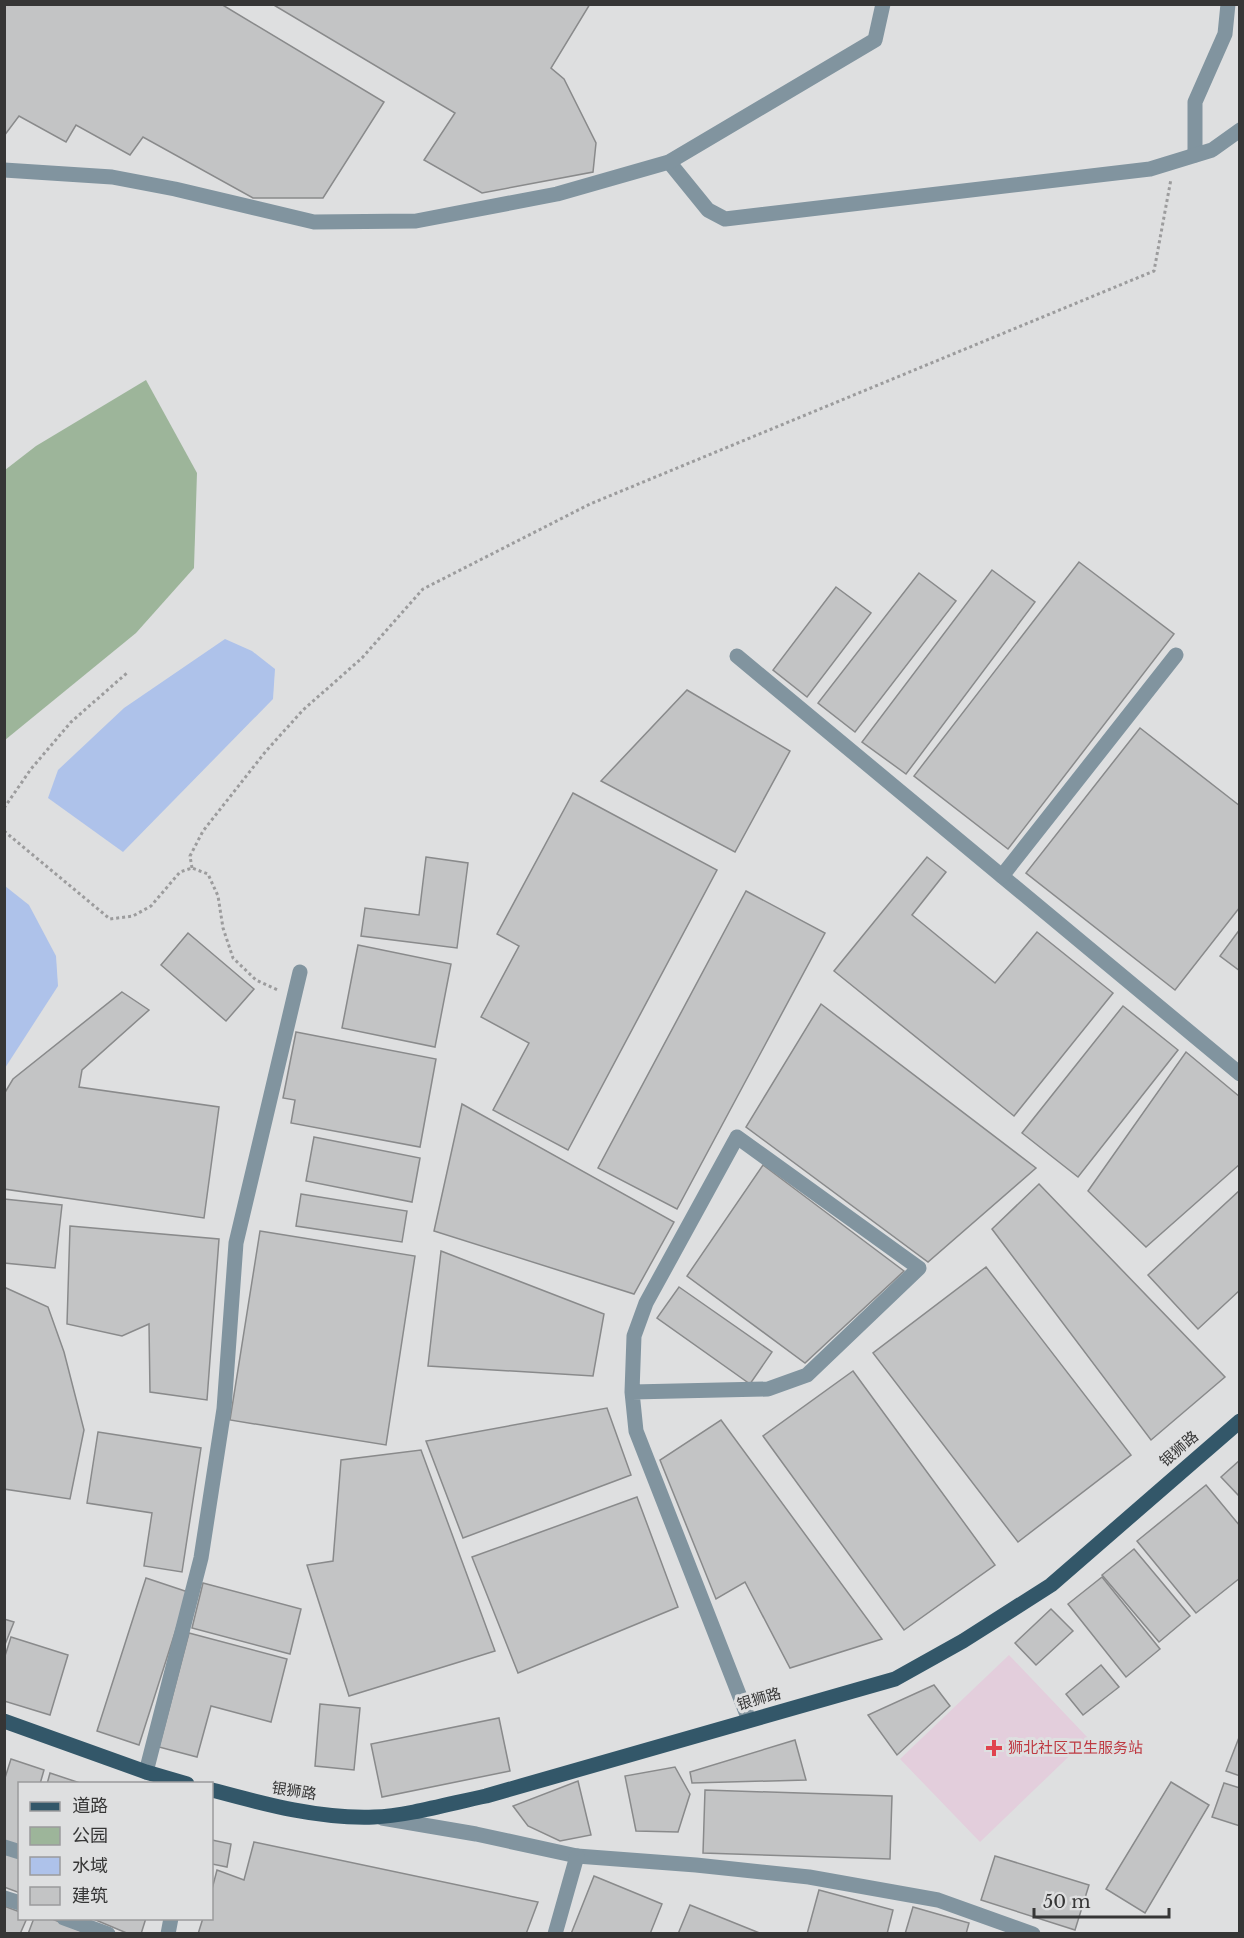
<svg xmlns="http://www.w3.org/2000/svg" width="1244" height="1938" font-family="'Libre Baskerville','Noto Sans SC',serif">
<rect width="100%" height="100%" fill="#dedfe0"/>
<path fill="#e3cedc" d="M 1009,1655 L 1088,1738 L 980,1842 L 900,1759 Z"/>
<path fill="#9db59a" d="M 146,380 L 197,473 L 194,568 L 136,633 L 5,740 L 5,470 L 36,446 Z"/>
<g fill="#aec2ea">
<path d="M 225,639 L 252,651 L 275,669 L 273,699 L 123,852 L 48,798 L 58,770 L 124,708 Z"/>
<path d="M 5,886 L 29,905 L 56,956 L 58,986 L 5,1068 Z"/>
</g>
<g fill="#c3c4c5" stroke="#898a8b" stroke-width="1.5">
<path d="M 4,4 L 221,4 L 384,102 L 323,198 L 253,198 L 143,137 L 130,155 L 76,125 L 66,142 L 19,116 L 4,136 Z"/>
<path d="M 272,4 L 590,4 L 551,68 L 564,79 L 596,143 L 593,172 L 482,193 L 424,160 L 455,113 Z"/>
<path d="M 1079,562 L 1174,634 L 1008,849 L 914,776 Z"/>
<path d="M 992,570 L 1035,602 L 906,774 L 862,742 Z"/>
<path d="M 919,573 L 956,601 L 855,732 L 818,703 Z"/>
<path d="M 836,587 L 871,613 L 807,697 L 773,670 Z"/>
<path d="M 687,690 L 790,751 L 735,852 L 601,781 Z"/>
<path d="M 1140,728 L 1240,806 L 1240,907 L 1175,990 L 1026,873 Z"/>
<path d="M 573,793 L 717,870 L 568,1150 L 493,1110 L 529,1043 L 481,1017 L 519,946 L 497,934 Z"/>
<path d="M 426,857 L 468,863 L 457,948 L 361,936 L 365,908 L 419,915 Z"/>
<path d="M 927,857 L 946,872 L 912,915 L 995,983 L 1037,932 L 1113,993 L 1014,1116 L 834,971 Z"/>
<path d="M 746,891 L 825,933 L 677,1209 L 598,1168 Z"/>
<path d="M 1240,929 L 1240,971 L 1220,956 Z"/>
<path d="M 188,933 L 254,989 L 226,1021 L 161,965 Z"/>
<path d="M 358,945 L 451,964 L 435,1047 L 342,1028 Z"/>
<path d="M 122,992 L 149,1010 L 82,1070 L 79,1087 L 219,1107 L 204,1218 L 4,1189 L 4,1094 L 13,1079 Z"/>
<path d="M 821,1004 L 1036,1168 L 928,1262 L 746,1127 Z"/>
<path d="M 1123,1006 L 1178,1050 L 1078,1177 L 1022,1133 Z"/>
<path d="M 296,1032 L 436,1059 L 420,1147 L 291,1123 L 295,1100 L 283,1098 Z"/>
<path d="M 1186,1052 L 1240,1097 L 1240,1164 L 1146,1247 L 1088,1191 Z"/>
<path d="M 462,1104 L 674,1222 L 634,1294 L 434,1231 Z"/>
<path d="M 314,1137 L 420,1158 L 412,1202 L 306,1181 Z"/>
<path d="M 763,1165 L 904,1271 L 805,1363 L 687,1276 Z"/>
<path d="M 1039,1184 L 1225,1377 L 1151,1440 L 992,1229 Z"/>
<path d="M 1240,1190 L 1240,1290 L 1198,1329 L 1148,1275 Z"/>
<path d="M 301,1194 L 407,1211 L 402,1242 L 296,1226 Z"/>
<path d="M 4,1199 L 62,1205 L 55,1268 L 4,1263 Z"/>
<path d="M 70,1226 L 219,1239 L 207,1400 L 150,1392 L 149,1324 L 122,1336 L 67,1324 Z"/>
<path d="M 260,1231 L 415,1256 L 386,1445 L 230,1420 Z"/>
<path d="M 441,1251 L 604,1314 L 593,1376 L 428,1366 Z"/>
<path d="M 986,1267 L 1131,1455 L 1018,1542 L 873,1353 Z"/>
<path d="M 4,1287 L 48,1307 L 64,1352 L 84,1430 L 70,1499 L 4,1489 Z"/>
<path d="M 679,1287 L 772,1352 L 750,1384 L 657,1318 Z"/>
<path d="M 853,1371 L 995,1565 L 904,1630 L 763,1436 Z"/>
<path d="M 607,1408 L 631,1475 L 463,1538 L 426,1441 Z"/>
<path d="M 721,1420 L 882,1639 L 790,1668 L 745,1582 L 716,1599 L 660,1460 Z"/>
<path d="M 98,1432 L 201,1448 L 182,1572 L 144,1566 L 152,1513 L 87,1503 Z"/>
<path d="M 421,1450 L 495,1651 L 349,1696 L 307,1565 L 333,1561 L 341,1460 Z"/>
<path d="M 1240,1460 L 1240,1497 L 1221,1477 Z"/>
<path d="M 1206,1485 L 1240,1526 L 1240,1578 L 1196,1613 L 1137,1541 Z"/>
<path d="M 637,1497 L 678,1607 L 518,1673 L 472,1557 Z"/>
<path d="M 1134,1549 L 1190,1616 L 1159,1642 L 1102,1575 Z"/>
<path d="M 1102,1577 L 1160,1649 L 1126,1677 L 1068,1604 Z"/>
<path d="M 146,1578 L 188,1592 L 139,1745 L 97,1731 Z"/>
<path d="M 203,1583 L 301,1609 L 290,1654 L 192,1628 Z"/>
<path d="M 1051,1609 L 1073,1631 L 1036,1665 L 1015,1643 Z"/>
<path d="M 4,1619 L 14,1622 L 4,1647 Z"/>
<path d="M 189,1633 L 287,1659 L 271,1722 L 211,1706 L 197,1757 L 159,1747 Z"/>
<path d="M 11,1637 L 68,1655 L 50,1715 L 4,1701 L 4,1659 Z"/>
<path d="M 1101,1665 L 1119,1687 L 1083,1715 L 1066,1694 Z"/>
<path d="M 934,1685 L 950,1706 L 897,1755 L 868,1715 Z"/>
<path d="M 320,1704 L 360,1708 L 354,1770 L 315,1766 Z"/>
<path d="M 499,1718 L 510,1771 L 382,1797 L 371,1744 Z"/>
<path d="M 1240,1735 L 1240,1776 L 1226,1771 Z"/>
<path d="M 795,1740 L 806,1780 L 692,1783 L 690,1772 Z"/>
<path d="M 11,1759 L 44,1770 L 40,1784 L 20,1784 L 20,1847 L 4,1842 L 4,1781 Z"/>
<path d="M 675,1767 L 690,1794 L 678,1832 L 636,1831 L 625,1776 Z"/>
<path d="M 50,1773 L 83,1784 L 47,1784 Z"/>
<path d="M 578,1781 L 591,1835 L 560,1841 L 528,1826 L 513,1806 Z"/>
<path d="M 1171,1782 L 1209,1805 L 1145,1913 L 1106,1889 Z"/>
<path d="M 1224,1783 L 1240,1788 L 1240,1826 L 1212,1817 Z"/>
<path d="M 705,1790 L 892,1796 L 890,1859 L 703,1853 Z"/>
<path d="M 212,1840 L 231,1844 L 227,1867 L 212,1864 Z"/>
<path d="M 254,1842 L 538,1902 L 526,1934 L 198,1934 L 203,1918 L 212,1918 L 212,1889 L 217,1870 L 244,1880 Z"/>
<path d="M 4,1847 L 20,1853 L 20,1893 L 4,1887 Z"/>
<path d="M 995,1856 L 1089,1885 L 1075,1930 L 981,1900 Z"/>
<path d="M 594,1876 L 662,1904 L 650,1934 L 571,1934 Z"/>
<path d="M 819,1890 L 893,1910 L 887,1934 L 807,1934 Z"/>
<path d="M 690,1905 L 762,1934 L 678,1934 Z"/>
<path d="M 4,1906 L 20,1912 L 20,1918 L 27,1918 L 20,1934 L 4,1934 Z"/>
<path d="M 913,1907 L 969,1923 L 966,1934 L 905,1934 Z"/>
<path d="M 34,1918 L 50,1918 L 88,1934 L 28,1934 Z"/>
<path d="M 91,1918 L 146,1918 L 141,1934 L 129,1934 Z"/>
</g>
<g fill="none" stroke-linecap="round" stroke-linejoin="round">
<g stroke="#9c9c9d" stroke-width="3" stroke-dasharray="3 3" stroke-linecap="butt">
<path d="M 4,808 L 31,769 L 71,722 L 128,672"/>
<path d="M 4,831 L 110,919 L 133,916 L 151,906 L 180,872 L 192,868 L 208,874 L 218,896 L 223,928 L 233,958 L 256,980 L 278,990"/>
<path d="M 192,868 L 190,856 L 203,831 L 266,751 L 303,710 L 362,658 L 423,589 L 590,504 L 1154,271 L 1171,179"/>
</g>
<g stroke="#81949f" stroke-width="15">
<path d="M 1195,155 L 1195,102 L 1225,34 L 1228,4"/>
<path d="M 669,162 L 708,210 L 725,219 L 1150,169 L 1212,150 L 1240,130"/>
<path d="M 4,170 L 112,177 L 175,189 L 314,222 L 416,221 L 557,194 L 669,162 L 875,40 L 883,4"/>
<path d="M 737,656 L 1240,1074"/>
<path d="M 1002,876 L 1176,655"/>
<path d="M 632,1392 L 768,1389 L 807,1375 L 919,1268 L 737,1137 L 646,1303 L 634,1336 L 632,1392 L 636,1431 L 749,1720"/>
<path d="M 146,1772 L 201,1558 L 224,1409 L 236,1243 L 300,972"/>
<path d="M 382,1818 L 476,1834 L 577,1856 L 696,1865 L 809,1877 L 938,1900 L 1033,1934"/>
<path d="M 4,1847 L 20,1852"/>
<path d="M 4,1898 L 20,1903"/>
<path d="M 64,1918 L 108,1934"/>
<path d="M 168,1934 L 171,1918"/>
<path d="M 555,1934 L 577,1856"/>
</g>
<g stroke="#335769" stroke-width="15">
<path d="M 4,1721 L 146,1772 L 187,1784"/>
<path d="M 212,1790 C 264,1804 318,1819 374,1817 C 407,1816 452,1803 486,1796 L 895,1679 L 963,1641 L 1051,1585 L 1240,1421"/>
</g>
</g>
<path fill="#e0444e" stroke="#dedfe0" stroke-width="2" d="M991 1739h6v6h6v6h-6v6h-6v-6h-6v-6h6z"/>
<g text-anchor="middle" stroke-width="6" stroke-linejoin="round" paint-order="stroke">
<g font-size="15" fill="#363636" stroke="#dedfe0">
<text transform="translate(1179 1449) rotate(-41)" y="5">银狮路</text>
<text transform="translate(759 1699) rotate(-16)" y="5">银狮路</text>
<text transform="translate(294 1791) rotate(9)" y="5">银狮路</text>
</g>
<g font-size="15" fill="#be3a42" stroke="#dedfe0" text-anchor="start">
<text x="1008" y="1753">狮北社区卫生服务站</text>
</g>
</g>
<rect width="1244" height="1938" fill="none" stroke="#363636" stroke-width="12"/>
<rect x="18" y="1782" width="195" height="138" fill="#dedfe0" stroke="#9b9b9c" stroke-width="1.5"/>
<rect x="30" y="1802" width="30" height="9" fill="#335769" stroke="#9b9b9c" stroke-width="1.5"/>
<text x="72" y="1812" font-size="18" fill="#363636">道路</text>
<rect x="30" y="1827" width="30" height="18" fill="#9db59a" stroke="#9b9b9c" stroke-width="1.5"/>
<text x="72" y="1842" font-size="18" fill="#363636">公园</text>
<rect x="30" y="1857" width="30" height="18" fill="#aec2ea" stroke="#9b9b9c" stroke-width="1.5"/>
<text x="72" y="1872" font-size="18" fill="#363636">水域</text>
<rect x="30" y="1887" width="30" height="18" fill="#c3c4c5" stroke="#9b9b9c" stroke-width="1.5"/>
<text x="72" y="1902" font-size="18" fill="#363636">建筑</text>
<path d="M1034 1908v9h135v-9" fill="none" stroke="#363636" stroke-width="3"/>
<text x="1043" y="1908" font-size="18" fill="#363636" stroke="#dedfe0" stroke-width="4.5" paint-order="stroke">50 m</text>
</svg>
